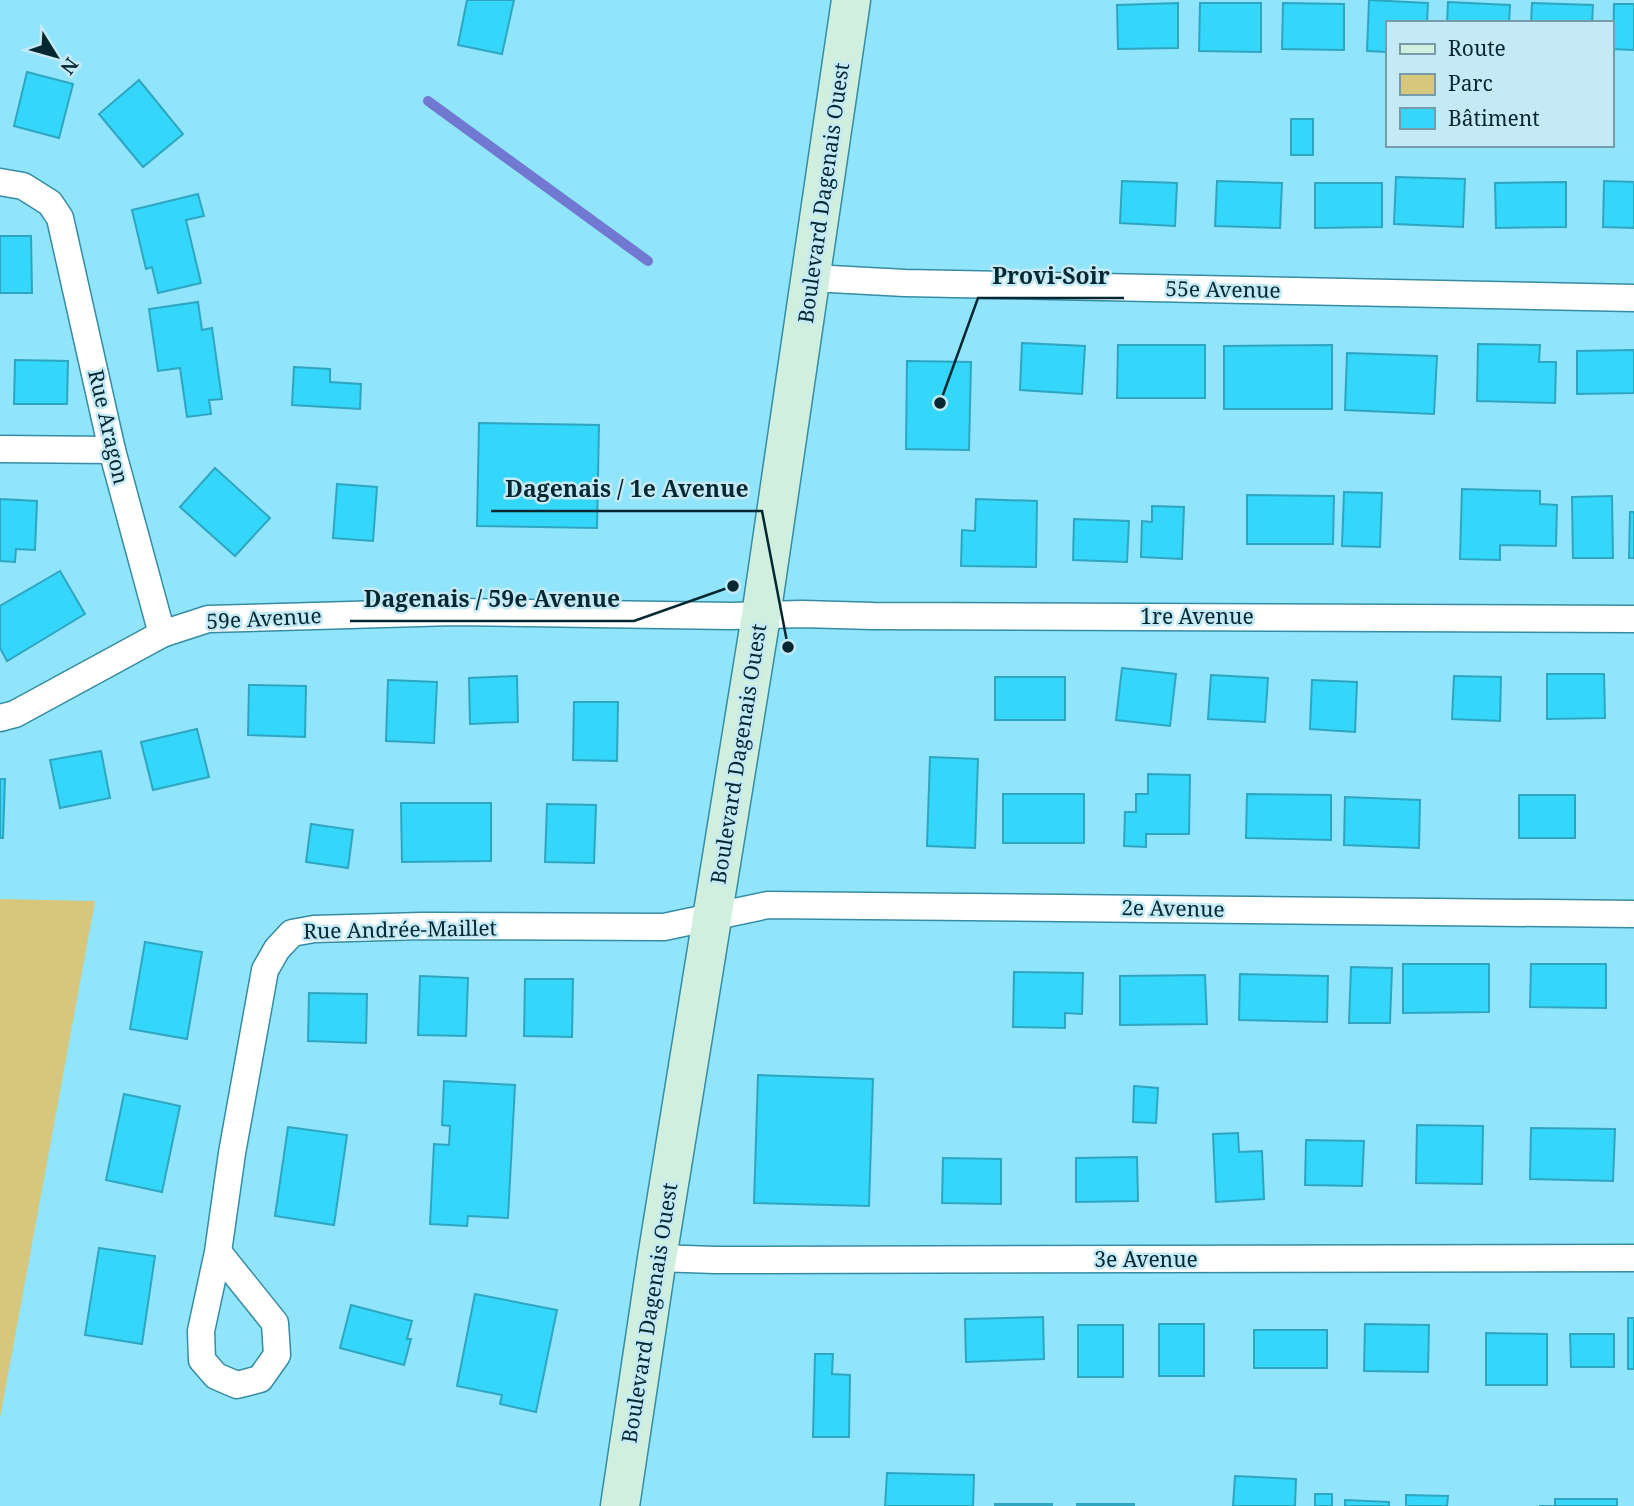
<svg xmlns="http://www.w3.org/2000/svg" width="1634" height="1506" font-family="'Noto Serif',serif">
<rect width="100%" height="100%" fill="#90e4fb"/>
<path fill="#d7c77d" d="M 0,899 L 95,901 L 0,1418 Z"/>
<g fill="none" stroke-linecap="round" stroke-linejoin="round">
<path stroke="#7078d2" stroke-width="10" d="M 428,101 L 648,261"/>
</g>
<g fill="#34d6fa" stroke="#2ea6c2" stroke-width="2">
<path d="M 467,0 L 514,0 L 502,54 L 458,45 Z"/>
<path d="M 1369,0 L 1428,3 L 1427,23 L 1387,23 L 1387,52 L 1367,51 Z"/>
<path d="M 1448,2 L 1510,5 L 1509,23 L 1447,23 Z"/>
<path d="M 1178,3 L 1178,48 L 1118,49 L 1117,5 Z"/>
<path d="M 1200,3 L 1261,3 L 1261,52 L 1199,51 Z"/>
<path d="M 1283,3 L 1344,4 L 1344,50 L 1282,49 Z"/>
<path d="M 1532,3 L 1593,5 L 1592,23 L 1531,23 Z"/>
<path d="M 1614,4 L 1634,4 L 1634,50 L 1613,49 Z"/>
<path d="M 27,72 L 73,84 L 59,138 L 14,126 Z"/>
<path d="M 139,80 L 183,134 L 143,167 L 99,114 Z"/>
<rect x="1291" y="119" width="22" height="36"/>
<path d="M 1396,177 L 1465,179 L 1463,227 L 1394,224 Z"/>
<path d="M 1122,181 L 1177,183 L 1175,226 L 1120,223 Z"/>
<path d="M 1217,181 L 1282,183 L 1280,228 L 1215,226 Z"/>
<path d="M 1604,181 L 1634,182 L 1634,228 L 1603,227 Z"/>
<path d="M 1566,182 L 1566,227 L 1496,228 L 1495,183 Z"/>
<path d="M 1315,183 L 1382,183 L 1382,227 L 1315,228 Z"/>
<path d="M 198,194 L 204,216 L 186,220 L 201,283 L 158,293 L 152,267 L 146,269 L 132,210 Z"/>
<path d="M 0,236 L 31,236 L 32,293 L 0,293 Z"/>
<path d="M 198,302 L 202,330 L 212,328 L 222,399 L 209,400 L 211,414 L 187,417 L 180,368 L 158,371 L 149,309 Z"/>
<path d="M 1022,343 L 1085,346 L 1082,394 L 1020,390 Z"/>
<path d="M 1478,344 L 1540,345 L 1539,362 L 1556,362 L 1555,403 L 1477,401 Z"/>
<path d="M 1118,345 L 1205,345 L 1205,398 L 1117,398 Z"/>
<path d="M 1332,345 L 1332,409 L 1224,409 L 1224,346 Z"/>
<path d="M 1634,350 L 1634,393 L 1577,394 L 1577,351 Z"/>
<path d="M 1347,353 L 1437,356 L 1434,414 L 1345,410 Z"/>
<path d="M 15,360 L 68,361 L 67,404 L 14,404 Z"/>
<path d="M 907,361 L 971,362 L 969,450 L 906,449 Z"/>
<path d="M 294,367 L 330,369 L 330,382 L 361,384 L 360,409 L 292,405 Z"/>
<path d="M 479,423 L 599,425 L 597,528 L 477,526 Z"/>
<path d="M 215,468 L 270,518 L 235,556 L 180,507 Z"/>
<path d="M 337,484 L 377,487 L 373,541 L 333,538 Z"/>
<path d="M 1462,489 L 1540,491 L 1540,504 L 1557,505 L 1556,546 L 1500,545 L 1500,560 L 1460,559 Z"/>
<path d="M 1344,492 L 1382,493 L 1380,547 L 1342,546 Z"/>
<path d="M 1247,495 L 1334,496 L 1333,544 L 1247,544 Z"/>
<path d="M 1612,496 L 1613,558 L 1573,558 L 1572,497 Z"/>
<path d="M 0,499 L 37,501 L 35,550 L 16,549 L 15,562 L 0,561 Z"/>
<path d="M 976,499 L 1037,501 L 1036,567 L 961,566 L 962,530 L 975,531 Z"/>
<path d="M 1152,506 L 1184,507 L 1182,559 L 1141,557 L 1142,521 L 1152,522 Z"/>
<path d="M 1630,512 L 1634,512 L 1634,558 L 1629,558 Z"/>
<path d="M 1074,519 L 1129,521 L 1127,562 L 1073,560 Z"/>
<path d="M 60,571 L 85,614 L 7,661 L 0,648 L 0,606 Z"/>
<path d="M 1122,668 L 1176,674 L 1170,726 L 1116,720 Z"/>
<path d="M 1547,674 L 1604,674 L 1605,718 L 1547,719 Z"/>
<path d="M 1211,675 L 1268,678 L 1265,722 L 1208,719 Z"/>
<path d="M 517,676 L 518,722 L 470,724 L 469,678 Z"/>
<path d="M 1454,676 L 1501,677 L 1500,721 L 1452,719 Z"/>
<rect x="995" y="677" width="70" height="43"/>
<path d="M 388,680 L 437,682 L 434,743 L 386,741 Z"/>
<path d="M 1312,680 L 1357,682 L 1355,732 L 1310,729 Z"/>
<path d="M 249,685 L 306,686 L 305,737 L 248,735 Z"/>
<path d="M 574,702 L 618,702 L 617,761 L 573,760 Z"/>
<path d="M 197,729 L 209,777 L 153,790 L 141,742 Z"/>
<path d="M 101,751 L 110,798 L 60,808 L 50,760 Z"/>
<path d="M 930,757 L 978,759 L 975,848 L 927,846 Z"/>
<path d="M 1148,774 L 1190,775 L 1189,834 L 1146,834 L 1146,847 L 1124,846 L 1125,812 L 1136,812 L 1136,794 L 1148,794 Z"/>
<path d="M 0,779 L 5,779 L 3,838 L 0,838 Z"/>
<rect x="1003" y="794" width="81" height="49"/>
<path d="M 1247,794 L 1331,795 L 1331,840 L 1246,838 Z"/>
<rect x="1519" y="795" width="56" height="43"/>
<path d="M 1345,797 L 1420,800 L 1419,848 L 1344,845 Z"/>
<path d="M 401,803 L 491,803 L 491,861 L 402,862 Z"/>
<path d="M 547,804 L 596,805 L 594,863 L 545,862 Z"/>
<path d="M 311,824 L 353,830 L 348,868 L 306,862 Z"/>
<path d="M 145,942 L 202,952 L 187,1039 L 130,1029 Z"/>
<path d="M 1403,964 L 1489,964 L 1489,1012 L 1403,1013 Z"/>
<path d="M 1531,964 L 1606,964 L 1606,1008 L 1530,1007 Z"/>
<path d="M 1351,967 L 1392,968 L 1390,1023 L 1349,1023 Z"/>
<path d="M 1014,972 L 1083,973 L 1082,1014 L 1065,1013 L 1065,1028 L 1013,1027 Z"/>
<path d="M 1240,974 L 1328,976 L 1327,1022 L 1239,1020 Z"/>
<path d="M 1205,975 L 1207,1024 L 1120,1025 L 1120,976 Z"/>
<path d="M 420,976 L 468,978 L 466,1036 L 418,1035 Z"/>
<path d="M 525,979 L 573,979 L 572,1037 L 524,1036 Z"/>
<path d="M 309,993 L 367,994 L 366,1043 L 308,1041 Z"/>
<path d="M 758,1075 L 873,1079 L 869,1206 L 754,1203 Z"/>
<path d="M 444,1081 L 515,1085 L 508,1218 L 468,1216 L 467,1226 L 430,1224 L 434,1144 L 449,1145 L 450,1126 L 442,1125 Z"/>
<path d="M 1134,1086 L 1158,1088 L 1156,1123 L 1133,1122 Z"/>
<path d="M 124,1094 L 180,1106 L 162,1192 L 106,1180 Z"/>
<path d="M 1417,1125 L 1483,1126 L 1482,1184 L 1416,1183 Z"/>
<path d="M 288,1127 L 347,1135 L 334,1225 L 275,1216 Z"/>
<path d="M 1531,1128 L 1615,1129 L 1613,1181 L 1530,1179 Z"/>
<path d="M 1238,1133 L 1239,1152 L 1262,1151 L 1264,1199 L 1216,1202 L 1213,1134 Z"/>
<path d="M 1306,1140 L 1364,1141 L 1362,1186 L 1305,1185 Z"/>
<path d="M 1137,1157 L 1138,1201 L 1076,1202 L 1076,1158 Z"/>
<path d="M 943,1158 L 1001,1159 L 1001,1204 L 942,1203 Z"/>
<path d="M 99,1248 L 155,1256 L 142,1344 L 85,1335 Z"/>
<path d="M 475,1294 L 557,1310 L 536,1412 L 500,1404 L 502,1395 L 457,1386 Z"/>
<path d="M 351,1305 L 412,1321 L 407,1339 L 411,1339 L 404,1365 L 340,1348 Z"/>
<path d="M 1043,1317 L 1044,1359 L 966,1362 L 965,1319 Z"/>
<rect x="1628" y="1318" width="6" height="51"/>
<rect x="1159" y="1324" width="45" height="52"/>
<path d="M 1365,1324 L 1429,1325 L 1428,1372 L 1364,1371 Z"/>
<rect x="1078" y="1325" width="45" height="52"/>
<rect x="1254" y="1330" width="73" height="38"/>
<path d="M 1486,1333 L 1547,1334 L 1547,1385 L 1486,1385 Z"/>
<path d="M 1570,1334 L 1614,1334 L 1614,1367 L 1571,1367 Z"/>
<path d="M 815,1354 L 833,1354 L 832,1374 L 850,1375 L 849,1437 L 813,1437 Z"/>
<path d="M 887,1473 L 974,1475 L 973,1506 L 885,1506 Z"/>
<path d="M 1235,1476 L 1296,1479 L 1295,1506 L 1233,1506 Z"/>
<rect x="1315" y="1494" width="17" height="12"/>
<path d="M 1406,1495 L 1448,1496 L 1447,1506 L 1406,1506 Z"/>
<path d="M 1555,1499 L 1617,1499 L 1617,1506 L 1539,1506 L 1555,1506 Z"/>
<path d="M 1345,1500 L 1389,1502 L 1389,1506 L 1345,1506 Z"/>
<rect x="995" y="1504" width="57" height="2"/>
<rect x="1077" y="1504" width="57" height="2"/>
</g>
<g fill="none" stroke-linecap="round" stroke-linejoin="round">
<g stroke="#368ca2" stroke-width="29">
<g id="minor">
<path d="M 0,182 L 23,186 L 50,203 L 60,218 L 112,450 L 162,634"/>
<path d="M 812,278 L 905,283 L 1634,298"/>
<path d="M 0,449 L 112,450"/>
<path d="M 0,718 L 15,714 L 162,634 L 208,619 L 454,612 L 731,616 L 802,614 L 873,616 L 1634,619"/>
<path d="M 218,1252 L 275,1323 L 277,1355 L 260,1379 L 237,1385 L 216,1376 L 202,1360 L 201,1331 L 218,1252 L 232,1153 L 265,970 L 277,949 L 292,933 L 314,929 L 422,926 L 664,927 L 768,905 L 1634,914"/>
<path d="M 657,1258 L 715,1260 L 1634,1258"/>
</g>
</g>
<g stroke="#368ca2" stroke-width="41">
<path id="secondary" d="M 620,1506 L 657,1258 L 761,616 L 851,0"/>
</g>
<use href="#minor" stroke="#fff" stroke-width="26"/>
<use href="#secondary" stroke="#d1efdf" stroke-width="38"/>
</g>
<g text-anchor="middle" stroke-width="5" stroke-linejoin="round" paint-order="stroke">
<g font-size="21" fill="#032831" stroke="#c3eaf6">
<text transform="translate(824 193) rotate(-82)" y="7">Boulevard Dagenais Ouest</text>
<text transform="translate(1223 290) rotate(1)" y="7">55e Avenue</text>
<text transform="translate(108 427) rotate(77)" y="7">Rue Aragon</text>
<text x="1197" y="624">1re Avenue</text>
<text transform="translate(264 619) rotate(-3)" y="7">59e Avenue</text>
<text transform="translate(739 754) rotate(-81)" y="7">Boulevard Dagenais Ouest</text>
<text transform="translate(1173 909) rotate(1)" y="7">2e Avenue</text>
<text transform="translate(400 930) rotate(-1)" y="7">Rue Andrée-Maillet</text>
<text x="1146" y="1267">3e Avenue</text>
<text transform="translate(650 1313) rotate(-81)" y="7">Boulevard Dagenais Ouest</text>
</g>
</g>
<path fill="none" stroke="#032831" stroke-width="2.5" d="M940 403L978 298H1124M788 647L762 511H491M733 586L634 621H350"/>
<g fill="#032831" stroke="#c3eaf6" stroke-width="2.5">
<circle cx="940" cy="403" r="7"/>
<circle cx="788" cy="647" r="7"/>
<circle cx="733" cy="586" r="7"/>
</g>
<g font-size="23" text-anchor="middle" font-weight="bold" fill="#032831" stroke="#c3eaf6" stroke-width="5" stroke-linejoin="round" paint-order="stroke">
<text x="1051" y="284">Provi-Soir</text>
<text x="627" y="497">Dagenais / 1e Avenue</text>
<text x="492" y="607">Dagenais / 59e Avenue</text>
</g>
<rect x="1386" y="21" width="228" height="126" fill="#c3eaf6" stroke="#769ca7" stroke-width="2"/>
<rect x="1400" y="44" width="35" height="10" fill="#d1efdf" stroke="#769ca7" stroke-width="2"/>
<text x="1448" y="56" font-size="21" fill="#032831">Route</text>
<rect x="1400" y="74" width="35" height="21" fill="#d7c77d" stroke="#769ca7" stroke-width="2"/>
<text x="1448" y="91" font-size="21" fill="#032831">Parc</text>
<rect x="1400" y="108" width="35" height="21" fill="#34d6fa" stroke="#769ca7" stroke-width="2"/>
<text x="1448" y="126" font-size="21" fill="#032831">Bâtiment</text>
<g transform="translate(56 56) rotate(127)" stroke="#c3eaf6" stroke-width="5" paint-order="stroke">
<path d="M0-5L12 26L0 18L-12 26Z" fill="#032831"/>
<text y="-10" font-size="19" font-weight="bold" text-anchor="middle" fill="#032831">N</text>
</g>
</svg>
